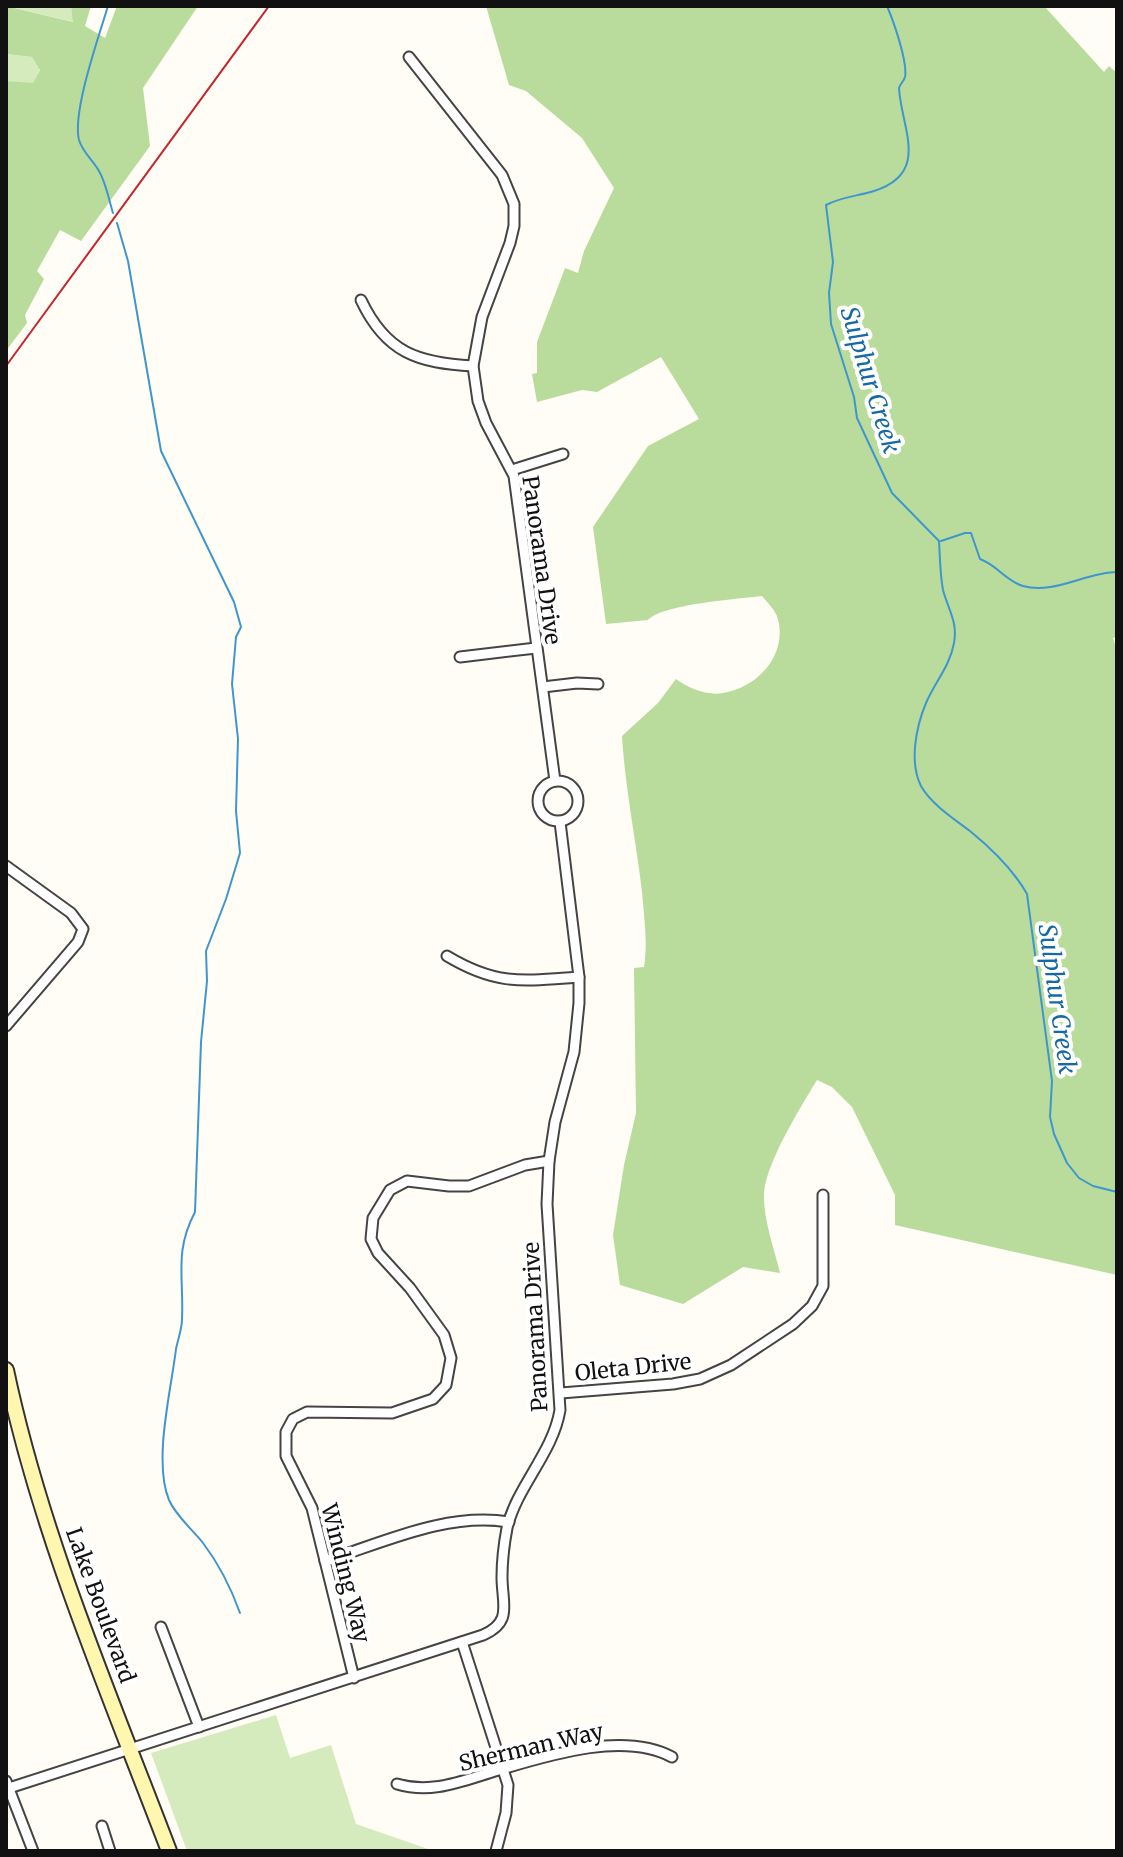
<svg xmlns="http://www.w3.org/2000/svg" width="1123" height="1857" font-family="Merriweather,serif">
<rect width="100%" height="100%" fill="#fffdf5"/>
<g fill="#d5ebbd">
<path d="M 7,6 L 71,6 L 74,22 Z"/>
<path d="M 6,54 L 32,57 L 40,69 L 33,84 L 6,81 Z"/>
<path d="M 276,1715 L 290,1758 L 331,1745 L 356,1824 L 434,1851 L 187,1851 L 151,1753 Z"/>
</g>
<g fill="#b9dc9c">
<path d="M 6,6 L 73,22 L 71,6 L 91,6 L 85,26 L 105,38 L 117,6 L 198,6 L 143,88 L 150,146 L 81,241 L 60,230 L 37,271 L 44,279 L 25,315 L 27,323 L 6,351 L 6,81 L 33,83 L 40,70 L 32,57 L 6,54 Z"/>
<path d="M 486,6 L 1044,6 L 1104,72 L 1109,66 L 1117,73 L 1117,637 L 1113,638 L 1117,651 L 1117,1275 L 895,1225 L 895,1195 L 852,1107 L 832,1087 L 817,1080 C 800,1108 766,1163 764,1193 C 763,1219 774,1248 780,1273 L 743,1267 L 683,1304 L 620,1285 L 613,1235 L 624,1165 L 636,1113 L 634,968 L 644,967 C 648,941 644,917 642,892 C 636,840 625,788 622,736 L 658,703 L 676,679 C 688,688 707,696 723,693 C 759,687 789,653 777,616 C 774,609 767,602 762,596 C 738,599 663,604 648,620 L 606,624 L 593,527 L 648,446 L 699,419 L 661,357 L 597,392 L 582,390 L 537,402 L 532,374 L 537,373 L 537,342 L 565,268 L 578,273 L 584,251 L 614,188 L 582,138 L 526,91 L 509,85 Z"/>
</g>
<g fill="none" stroke-linecap="round" stroke-linejoin="round">
<g stroke="#3f96cf" stroke-width="2">
<path d="M 108,6 C 99,36 72,112 79,140 C 83,153 93,160 99,171 C 106,183 109,200 113,213"/>
<path d="M 887,6 C 893,20 908,62 905,77 C 904,81 900,84 899,88 C 901,128 931,173 874,191 C 858,196 841,197 826,205 L 833,262 L 829,293 L 831,324 L 854,397 L 857,418 L 892,493 L 939,541 C 940,557 940,574 943,590 C 948,609 958,622 954,643 C 950,666 935,682 926,703 C 916,727 909,762 921,786 C 931,804 954,819 970,831 C 992,849 1013,869 1027,894 L 1052,1081 L 1050,1117 L 1054,1134 L 1067,1163 L 1079,1178 L 1093,1186 L 1117,1192"/>
<path d="M 117,223 L 128,261 L 161,451 L 234,602 L 241,627 L 236,637 L 232,684 L 238,739 L 236,811 L 240,853 L 226,899 L 206,951 L 207,981 L 201,1042 L 195,1212 C 174,1252 184,1277 182,1319 C 182,1329 178,1339 176,1349 C 171,1391 153,1461 169,1500 C 176,1516 192,1529 203,1543 C 219,1564 231,1588 240,1613"/>
<path d="M 941,541 L 965,533 L 971,533 L 980,559 C 997,565 1006,581 1023,586 C 1053,595 1087,572 1117,572"/>
</g>
<g stroke="#444" stroke-width="13">
<g id="street">
<path d="M 409,57 L 502,175 L 514,204 L 514,226 L 510,243 L 482,317 L 473,366 L 478,401 L 486,423 L 514,476 L 555,781"/>
<path d="M 361,300 C 386,353 418,363 473,366"/>
<path d="M 512,470 L 563,454"/>
<path d="M 460,657 L 536,648"/>
<path d="M 543,687 L 577,683 L 598,684"/>
<circle cx="558" cy="801" r="20"/>
<path d="M 6,866 L 71,913 L 83,929 L 78,942 L 6,1026"/>
<path d="M 447,956 C 497,986 523,981 579,977"/>
<path d="M 561,1393 L 673,1384 L 700,1379 L 731,1365 L 793,1324 L 812,1306 L 823,1286 L 823,1195"/>
<path d="M 325,1561 C 385,1542 446,1512 509,1522"/>
<path d="M 161,1627 L 199,1727"/>
<path d="M 462,1642 L 508,1785 L 506,1813 L 496,1851"/>
<path d="M 354,1678 L 312,1508 L 286,1456 L 286,1432 L 293,1419 L 307,1412 L 392,1413 L 433,1399 L 446,1385 L 451,1358 L 444,1335 L 410,1288 L 378,1253 L 371,1239 L 373,1218 L 390,1190 L 407,1181 L 449,1186 L 469,1186 L 525,1165 L 549,1161"/>
<path d="M 6,1781 L 33,1851"/>
<path d="M 397,1784 C 431,1794 459,1782 492,1772 C 543,1757 622,1730 672,1757"/>
<path d="M 6,1789 L 483,1635 C 513,1622 502,1604 502,1577 C 502,1561 504,1544 507,1528 C 517,1486 553,1453 560,1410 L 547,1204 L 549,1161 L 555,1122 L 574,1052 L 579,1003 L 579,977 L 560,822"/>
<path d="M 102,1826 L 110,1851"/>
</g>
</g>
<g stroke="#333" stroke-width="18">
<path id="secondary" d="M 6,1370 C 41,1536 109,1693 169,1851"/>
</g>
<use href="#street" stroke="#fff" stroke-width="9"/>
<use href="#secondary" stroke="#fff6b0" stroke-width="14"/>
<path stroke="#c4262e" stroke-width="2" d="M 6,366 L 269,6"/>
</g>
<g text-anchor="middle" stroke-width="8" stroke-linejoin="round" paint-order="stroke">
<g font-size="22" fill="#111" stroke="#fff">
<text transform="translate(542 560) rotate(82)" y="8">Panorama Drive</text>
<text transform="translate(535 1327) rotate(-93)" y="8">Panorama Drive</text>
<text transform="translate(633 1367) rotate(-6)" y="8">Oleta Drive</text>
<text transform="translate(346 1573) rotate(76)" y="8">Winding Way</text>
<text transform="translate(101 1605) rotate(70)" y="8">Lake Boulevard</text>
<text transform="translate(531 1747) rotate(-13)" y="8">Sherman Way</text>
</g>
<g font-size="24" font-style="italic" fill="#1768a6" stroke="#fff">
<text transform="translate(870 380) rotate(73)" y="8">Sulphur Creek</text>
<text transform="translate(1057 999) rotate(82)" y="8">Sulphur Creek</text>
</g>
</g>
<rect width="1123" height="1857" fill="none" stroke="#111111" stroke-width="16"/>
</svg>
